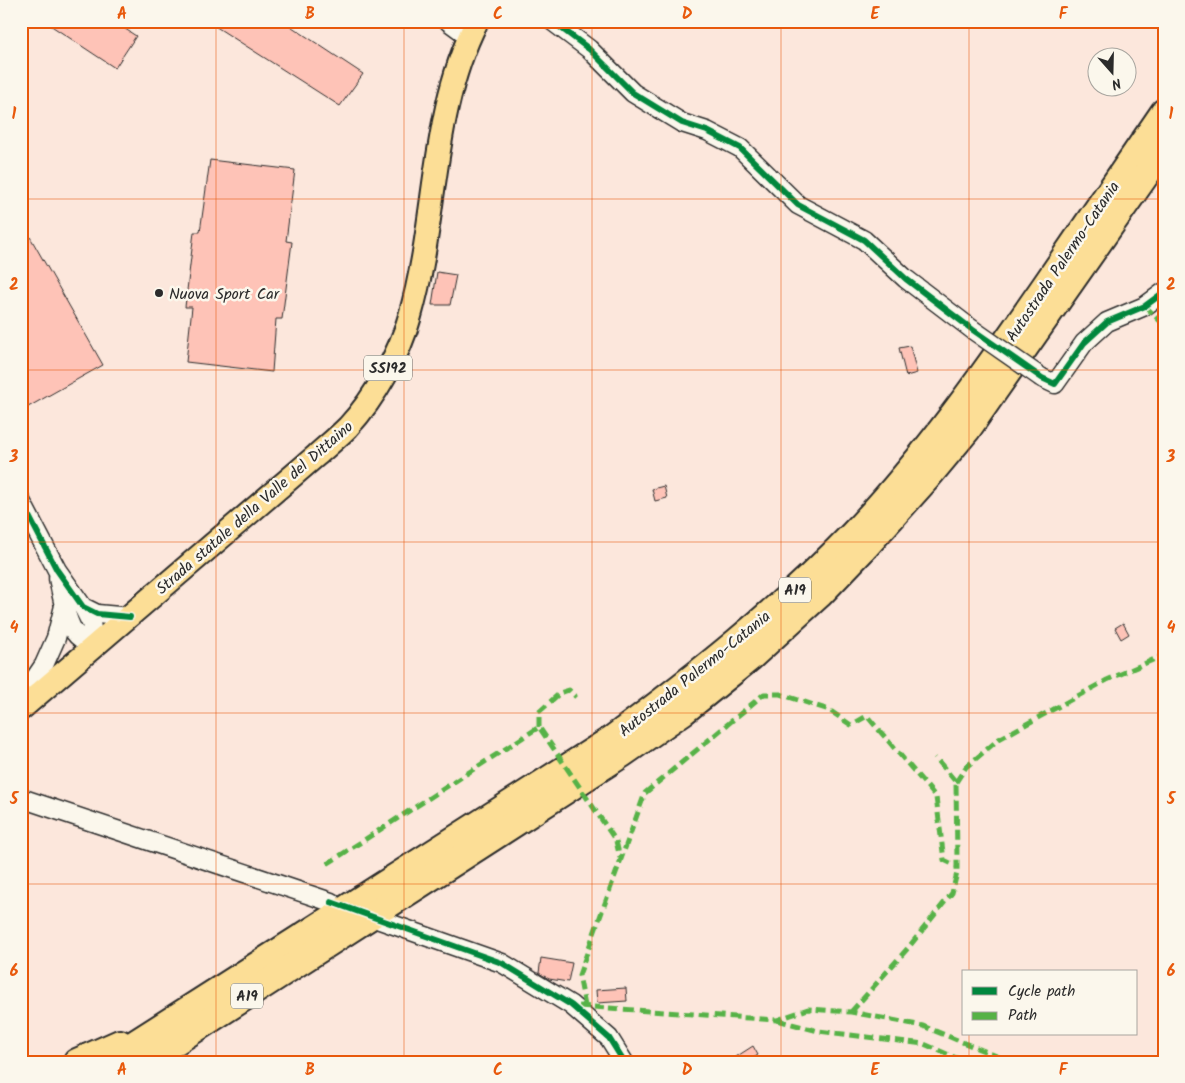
<svg xmlns="http://www.w3.org/2000/svg" width="1185" height="1083" font-family="Kalam,sans-serif">
<rect width="100%" height="100%" fill="#fce7dc"/>
<filter id="ink" filterUnits="userSpaceOnUse"><feTurbulence type="fractalNoise" baseFrequency=".02" numOctaves="2"/><feDisplacementMap in="SourceGraphic" scale="10" xChannelSelector="R" yChannelSelector="G"/><feConvolveMatrix kernelMatrix="1 2 1 2 8 2 1 2 1" color-interpolation-filters="sRGB"/></filter>
<g filter="url(#ink)">
<g fill="#fec3b7" stroke="#2b2b2b">
<path d="M 44,21 L 113,21 L 136,36 L 115,68 Z"/>
<path d="M 207,21 L 283,21 L 363,74 L 340,106 Z"/>
<path d="M 210,160 L 295,170 L 286,241 L 292,242 L 282,319 L 276,319 L 272,372 L 186,362 L 192,307 L 185,307 L 194,232 L 200,232 Z"/>
<path d="M 21,221 L 103,365 L 21,411 Z"/>
<path d="M 437,272 L 456,275 L 450,305 L 432,305 Z"/>
<path d="M 910,346 L 917,373 L 906,376 L 899,348 Z"/>
<path d="M 664,486 L 667,498 L 655,501 L 652,489 Z"/>
<path d="M 1123,623 L 1129,634 L 1121,639 L 1115,628 Z"/>
<path d="M 541,958 L 572,963 L 568,982 L 549,979 L 539,973 Z"/>
<path d="M 626,988 L 627,1001 L 597,1003 L 596,990 Z"/>
<path d="M 753,1046 L 758,1055 L 747,1062 L 728,1062 Z"/>
</g>
<g fill="none" stroke-linecap="round" stroke-linejoin="round">
<g stroke="#2b2b2b" stroke-width="21">
<g id="minor">
<path d="M 448,21 L 463,32 L 471,33"/>
<path d="M 552,21 L 589,49 L 633,93 L 682,123 L 707,131 L 740,148 L 798,205 L 864,240 L 906,279 L 973,330"/>
<path d="M 1042,378 L 1055,384 L 1084,343 L 1107,322 L 1145,306 L 1164,292"/>
<path d="M 21,501 L 57,570 L 83,607 L 97,614 L 130,617"/>
<path d="M 64,606 C 70,627 73,638 95,646 L 91,623 L 83,607"/>
<path d="M 21,699 L 44,665 L 56,638 L 64,606 L 58,578"/>
<path d="M 21,798 L 331,902"/>
<path d="M 380,920 L 502,963 L 571,1005 L 609,1038 L 624,1062"/>
</g>
</g>
<g stroke="#2b2b2b" stroke-width="26">
<path id="major" d="M 21,709 L 317,455 C 327,446 338,437 348,427 C 375,398 400,353 410,316 C 438,219 430,113 477,21"/>
</g>
<g stroke="#2b2b2b" stroke-width="30">
<g id="highway">
<path d="M 77,1062 L 120,1043"/>
<path d="M 106,1062 L 612,739 C 697,676 779,611 853,534 C 926,457 987,370 1047,283 C 1086,226 1125,169 1164,112"/>
<path d="M 144,1062 L 622,754 L 684,711 L 751,657 L 819,595 L 866,546 L 927,478 L 967,430 L 1164,149"/>
</g>
</g>
<use href="#minor" stroke="#fbf7ec" stroke-width="18"/>
<use href="#major" stroke="#fcde96" stroke-width="22"/>
<use href="#highway" stroke="#fcde96" stroke-width="26"/>
<g stroke="#2b2b2b" stroke-width="21" stroke-linecap="butt">
<path id="minor-bridge" d="M 973,330 L 1042,378"/>
</g>
<use href="#minor-bridge" stroke="#fbf7ec" stroke-width="18"/>
<g stroke="#56b246" stroke-width="5" stroke-dasharray="10 5" stroke-linecap="butt">
<path d="M 1145,306 L 1164,325"/>
<path d="M 539,727 L 539,712 L 560,693 L 569,690 L 576,697"/>
<path d="M 956,782 L 966,767 L 999,739 L 1107,680 L 1164,655"/>
<path d="M 327,864 L 539,727 L 616,841 L 620,858"/>
<path d="M 579,1006 L 777,1020 L 808,1009 L 851,1012 L 923,1026 L 1011,1062"/>
<path d="M 585,1006 L 579,975 L 645,793 L 764,694 L 780,694 L 829,710 L 851,725 L 867,716 L 936,797 L 944,860 L 957,866"/>
<path d="M 851,1012 L 908,948 L 952,893 L 957,873 L 957,859 L 956,782 L 935,757"/>
<path d="M 777,1020 L 818,1031 L 924,1044 L 965,1062"/>
</g>
<g stroke="#fbf7ec" stroke-width="9">
<g id="cycleway">
<path d="M 552,21 L 589,49 L 633,93 L 682,123 L 707,131 L 740,148 L 798,205 L 864,240 L 906,279 L 973,330 L 1042,378 L 1055,384 L 1084,343 L 1107,322 L 1145,306 L 1164,292"/>
<path d="M 21,501 L 57,570 L 83,607 L 97,614 L 130,617"/>
<path d="M 331,902 L 502,963 L 571,1005 L 609,1038 L 624,1062"/>
</g>
</g>
<use href="#cycleway" stroke="#00873e" stroke-width="6"/>
</g>
</g>
<path fill="none" stroke="#e8590c" stroke-width="1" stroke-opacity="0.55" d="M 216,21 L 216,1062M 404,21 L 404,1062M 592,21 L 592,1062M 781,21 L 781,1062M 969,21 L 969,972M 21,199 L 1164,199M 21,370 L 1164,370M 21,542 L 1164,542M 21,713 L 1164,713M 21,884 L 1164,884M 969,1034 L 969,1062"/>
<circle fill="#2b2b2b" stroke="#fbf7ec" stroke-width="2" cx="159" cy="293" r="5"/>
<g text-anchor="middle" stroke-width="5" stroke-linejoin="round" paint-order="stroke">
<g fill="#fbf7ec" stroke="#696865" stroke-width="1">
<rect x="364" y="355.5" width="48" height="25" rx="4"/>
<rect x="779" y="577.5" width="32" height="25" rx="4"/>
<rect x="231" y="983.5" width="32" height="25" rx="4"/>
</g>
<g font-size="15" font-weight="bold" fill="#2b2b2b">
<text x="388" y="373">SS192</text>
<text x="795" y="595">A19</text>
<text x="247" y="1001">A19</text>
</g>
<g font-size="16" fill="#2b2b2b" stroke="#fbf7ec">
<text transform="translate(1062 261) rotate(-56)" y="6">Autostrada Palermo-Catania</text>
<text transform="translate(254 507) rotate(-41)" y="6">Strada statale della Valle del Dittaino</text>
<text transform="translate(694 673) rotate(-39)" y="6">Autostrada Palermo-Catania</text>
</g>
<g font-size="16" fill="#2b2b2b" stroke="#fbf7ec" text-anchor="start">
<text x="169" y="299">Nuova Sport Car</text>
</g>
</g>
<rect width="1185" height="1083" fill="none" stroke="#fbf7ec" stroke-width="55"/>
<rect x="962" y="970" width="175" height="65" fill="#fbf7ec" stroke="#a8a59f"/>
<rect x="972" y="987" width="25" height="8" fill="#00873e" stroke="#a8a59f"/>
<text x="1008" y="996" font-size="15" fill="#2b2b2b">Cycle path</text>
<rect x="972" y="1012" width="25" height="8" fill="#56b246" stroke="#a8a59f"/>
<text x="1008" y="1020" font-size="15" fill="#2b2b2b">Path</text>
<g transform="translate(1112 72) rotate(160)"><circle r="24" fill="#fbf7ec" stroke="#a8a59f"/>
<path d="M0-4L9 19L0 12L-9 19Z" fill="#2b2b2b"/>
<text y="-8" font-size="14" font-weight="bold" text-anchor="middle" fill="#2b2b2b">N</text>
</g>
<rect x="28" y="28" width="1130" height="1028" fill="none" stroke="#e8590c" stroke-width="2"/>
<g font-size="16" text-anchor="middle" font-weight="bold" fill="#e8590c">
<text x="122" y="19">A</text>
<text x="310" y="19">B</text>
<text x="498" y="19">C</text>
<text x="687" y="19">D</text>
<text x="875" y="19">E</text>
<text x="1063" y="19">F</text>
<text x="14" y="119">1</text>
<text x="1171" y="119">1</text>
<text x="14" y="290">2</text>
<text x="1171" y="290">2</text>
<text x="14" y="462">3</text>
<text x="1171" y="462">3</text>
<text x="14" y="633">4</text>
<text x="1171" y="633">4</text>
<text x="14" y="804">5</text>
<text x="1171" y="804">5</text>
<text x="14" y="976">6</text>
<text x="1171" y="976">6</text>
<text x="122" y="1075">A</text>
<text x="310" y="1075">B</text>
<text x="498" y="1075">C</text>
<text x="687" y="1075">D</text>
<text x="875" y="1075">E</text>
<text x="1063" y="1075">F</text>
</g>
</svg>
